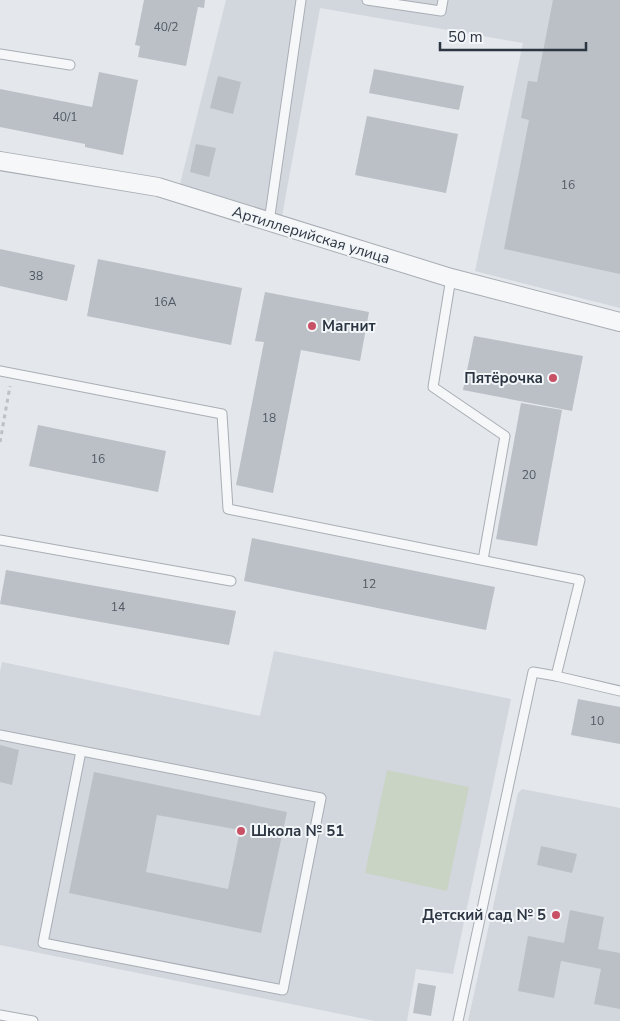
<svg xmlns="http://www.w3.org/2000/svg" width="620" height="1021" font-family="'Nunito Sans',sans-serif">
<rect width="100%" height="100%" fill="#e4e7eb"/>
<g fill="#d2d6dd">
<path d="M 226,0 L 620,0 L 620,308 L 475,271 L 523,43 L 320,8 L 282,216 L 189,190 L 180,184 Z"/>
<path d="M 274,651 L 511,699 L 453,974 L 416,969 L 407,1021 L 375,1021 L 0,945 L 0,672 L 2,662 L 260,716 Z"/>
<path d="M 522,789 L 620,808 L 620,1021 L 468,1021 L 518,793 Z"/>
</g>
<path fill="#cad4c5" d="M 387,770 L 469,787 L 447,891 L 365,873 Z"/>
<g fill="#bbc0c7" fill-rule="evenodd">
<path d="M 144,0 L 205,0 L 204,8 L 198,7 L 186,66 L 138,57 L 140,46 L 135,45 Z"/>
<path d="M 553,0 L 620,0 L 620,274 L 504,249 L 529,120 L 521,118 L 528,81 L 537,82 Z"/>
<path d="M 374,69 L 464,86 L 459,110 L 369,93 Z"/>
<path d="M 99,72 L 138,80 L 123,155 L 85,147 L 85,144 L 0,127 L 0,89 L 92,107 Z"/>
<path d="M 218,76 L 241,82 L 233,114 L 210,108 Z"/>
<path d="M 367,116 L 458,134 L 446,193 L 355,175 Z"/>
<path d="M 196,144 L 216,148 L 209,177 L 190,172 Z"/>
<path d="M 0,249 L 75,265 L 67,301 L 0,286 Z"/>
<path d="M 98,259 L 242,288 L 231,345 L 87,316 Z"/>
<path d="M 265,292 L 369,312 L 360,361 L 301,350 L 273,493 L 236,485 L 264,342 L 255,341 Z"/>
<path d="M 474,336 L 583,356 L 572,411 L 463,390 Z"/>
<path d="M 521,403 L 562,410 L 537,546 L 496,539 Z"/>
<path d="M 38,425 L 166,451 L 158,492 L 29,466 Z"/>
<path d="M 252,538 L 495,587 L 486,630 L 244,581 Z"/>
<path d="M 6,570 L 236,611 L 229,645 L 0,604 Z"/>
<path d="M 578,699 L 620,707 L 620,744 L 571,735 Z"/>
<path d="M 0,745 L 19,750 L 12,785 L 0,782 Z"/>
<path d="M 94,772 L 287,812 L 261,933 L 69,893 ZM 157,815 L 240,830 L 228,889 L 146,872 Z"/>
<path d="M 541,846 L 577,854 L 572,873 L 537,865 Z"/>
<path d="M 570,910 L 604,917 L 598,949 L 620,953 L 620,1009 L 594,1004 L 601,969 L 561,961 L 554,998 L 518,991 L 528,936 L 564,943 Z"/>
<path d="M 418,983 L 436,986 L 431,1016 L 413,1013 Z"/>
</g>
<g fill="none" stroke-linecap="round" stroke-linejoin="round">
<g stroke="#a9aeb5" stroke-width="11">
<g id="service">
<path d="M 367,0 L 441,11 L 443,0"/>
<path d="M 0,54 L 70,65"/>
<path d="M 269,222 L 301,0"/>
<path d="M 451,278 L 433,387 L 505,436 L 483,560"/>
<path d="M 0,371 L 222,414 L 228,509 L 580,580 L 556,676 L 620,691"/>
<path d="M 0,540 L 231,581"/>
<path d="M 0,735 L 321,798 L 283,990 L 43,943 L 81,751"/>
<path d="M 0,1015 L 33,1021"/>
<path d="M 458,1021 L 533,672 L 556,676"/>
</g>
</g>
<g stroke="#a9aeb5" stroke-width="20">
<path id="minor" d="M 0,161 L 158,187 L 451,278 L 620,322"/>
</g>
<path stroke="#bdc1c6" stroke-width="3" stroke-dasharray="4 4" stroke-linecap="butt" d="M 0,442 L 10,386"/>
<use href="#service" stroke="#f6f7f9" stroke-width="9"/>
<use href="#minor" stroke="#f6f7f9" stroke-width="18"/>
</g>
<g fill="#c85166" stroke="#f3f6f8" stroke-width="2">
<circle cx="312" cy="326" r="5"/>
<circle cx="553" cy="378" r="5"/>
<circle cx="241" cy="831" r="5"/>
<circle cx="556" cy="915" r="5"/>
</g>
<g text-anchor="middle" stroke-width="4" stroke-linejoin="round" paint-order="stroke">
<g font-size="12" fill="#505863">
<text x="166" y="31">40/2</text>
<text x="65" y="121">40/1</text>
<text x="568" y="189">16</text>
<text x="36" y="280">38</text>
<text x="165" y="306">16А</text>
<text x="269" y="422">18</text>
<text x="98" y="463">16</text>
<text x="529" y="479">20</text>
<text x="369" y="588">12</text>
<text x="118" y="611">14</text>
<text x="597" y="725">10</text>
</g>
<g font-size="15" fill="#2c3542" stroke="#f3f6f8">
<text transform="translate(311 235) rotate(17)" y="5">Артиллерийская улица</text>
</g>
<g font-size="15" font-weight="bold" fill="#2c3542" stroke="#f3f6f8" text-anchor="start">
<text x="322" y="331">Магнит</text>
<text x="543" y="383" text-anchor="end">Пятёрочка</text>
<text x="251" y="836">Школа № 51</text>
<text x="546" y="920" text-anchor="end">Детский сад № 5</text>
</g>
</g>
<path d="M440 42v8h146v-8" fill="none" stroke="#2c3542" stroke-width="2.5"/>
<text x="448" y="42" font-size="15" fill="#2c3542" stroke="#f3f6f8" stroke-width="4" paint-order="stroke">50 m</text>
</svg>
